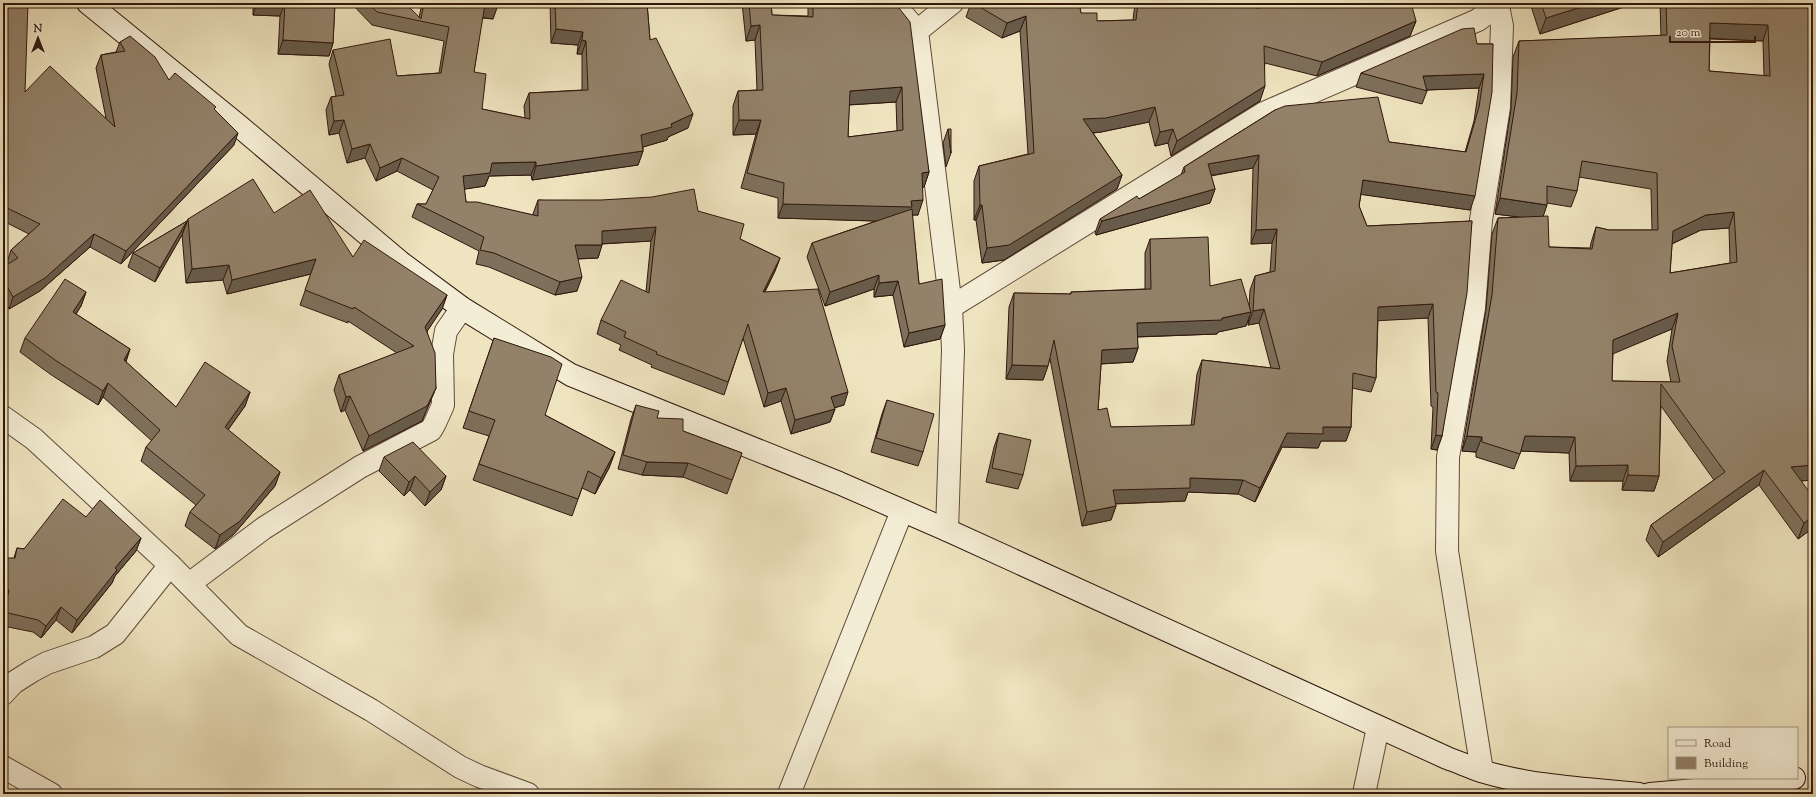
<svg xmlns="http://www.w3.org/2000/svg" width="1816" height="797" font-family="'Sorts Mill Goudy',serif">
<rect width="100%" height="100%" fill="#eee4bf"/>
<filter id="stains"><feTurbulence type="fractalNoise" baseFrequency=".005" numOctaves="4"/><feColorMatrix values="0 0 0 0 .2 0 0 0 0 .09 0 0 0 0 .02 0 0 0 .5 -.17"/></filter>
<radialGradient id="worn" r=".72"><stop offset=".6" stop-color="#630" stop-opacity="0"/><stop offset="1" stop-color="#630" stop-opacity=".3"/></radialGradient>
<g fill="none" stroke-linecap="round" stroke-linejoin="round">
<g stroke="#604a3a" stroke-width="24">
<g id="minor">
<path d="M 893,3 L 917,31 L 951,307 L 953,350 L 947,530"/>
<path d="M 917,31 L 952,3"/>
<path d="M 951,307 L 1264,113 L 1455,30 L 1478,20 L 1500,3"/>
<path d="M 3,417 L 34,439 L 170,565 L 239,635 L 371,710 L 460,767 L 479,776 L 528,794"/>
<path d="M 189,584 L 264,528 L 360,467 L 431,430 L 435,423 L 443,405 L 442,354 L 446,331 L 462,308"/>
<path d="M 3,694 L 13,683 L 32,671 L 47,663 L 94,647 L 115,634 L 170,565"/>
<path d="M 3,767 L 51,794"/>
<path d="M 1482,771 L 1447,551 L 1448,457 L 1474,308 L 1481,220 L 1499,107 L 1502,26 L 1498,6"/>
<path d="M 789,794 L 902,511"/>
<path d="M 1364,794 L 1378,727"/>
</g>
</g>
<g stroke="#30170d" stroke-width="24">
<g id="secondary">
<path d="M 88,3 L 239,126 L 400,262 L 462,308 L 571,375 L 839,483 L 947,530 L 1447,758 C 1458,762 1470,767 1481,771 C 1530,786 1588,789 1639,794"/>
<path d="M 1650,794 L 1764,784 L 1794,778"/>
</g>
</g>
<use href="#minor" stroke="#f4edd5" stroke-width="22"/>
<use href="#secondary" stroke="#f4edd5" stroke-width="22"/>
</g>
<g fill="#7e705b" stroke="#30170d" fill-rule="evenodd">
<path d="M 3,3 L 25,92 L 106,118 L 96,68 L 101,55 L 116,52 L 120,42 L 169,80 L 215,110 L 234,145 L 121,264 L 90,247 L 40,291 L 9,309 L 3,300 L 3,267 L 8,264 L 7,263 L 11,250 L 29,234 L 3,221 Z"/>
<path d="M 253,3 L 335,3 L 333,43 L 329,56 L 278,54 L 280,16 L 253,15 Z"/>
<path d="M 351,3 L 405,3 L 419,18 L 422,3 L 498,3 L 493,19 L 482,18 L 474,72 L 482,109 L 525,118 L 524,106 L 529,93 L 582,90 L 582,54 L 577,54 L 578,45 L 551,43 L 550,3 L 647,3 L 650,40 L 688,128 L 668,137 L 667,140 L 643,147 L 643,151 L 638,165 L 532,180 L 531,175 L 489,176 L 485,186 L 464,189 L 466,202 L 533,215 L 533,214 L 538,200 L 698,211 L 740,239 L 780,258 L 775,271 L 765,292 L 844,405 L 834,408 L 835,409 L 830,422 L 791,434 L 781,401 L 764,407 L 743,338 L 724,395 L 651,367 L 652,365 L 619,350 L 621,345 L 597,334 L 601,320 L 646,291 L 651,241 L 602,244 L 598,258 L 578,259 L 577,291 L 555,295 L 489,267 L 476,264 L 479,251 L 412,217 L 417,204 L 426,204 L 433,190 L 397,171 L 376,181 L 365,158 L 347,163 L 339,133 L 329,135 L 326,110 L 331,97 L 336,96 L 329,64 L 333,50 L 397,76 L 439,73 L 444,41 L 372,25 Z"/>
<path d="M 742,3 L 771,3 L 772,15 L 808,16 L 808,3 L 895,3 L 929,172 L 924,187 L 922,187 L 918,215 L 912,215 L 919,284 L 945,325 L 940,339 L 904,347 L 893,295 L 874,297 L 874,289 L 825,306 L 807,257 L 812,243 L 876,221 L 778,218 L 778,198 L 741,188 L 756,134 L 733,135 L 733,106 L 738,91 L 757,90 L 755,40 L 746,41 ZM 896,102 L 897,131 L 848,137 L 849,105 Z"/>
<path d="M 971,3 L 1079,3 L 1081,13 L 1097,21 L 1133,20 L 1135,3 L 1256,3 L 1256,8 L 1416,21 L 1410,36 L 1317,76 L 1265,63 L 1260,101 L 1171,156 L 1168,143 L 1155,146 L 1149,122 L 1101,132 L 1093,133 L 1122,175 L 1117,189 L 1004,260 L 982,263 L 976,220 L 974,220 L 974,181 L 979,166 L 1028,154 L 1020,31 L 1002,38 L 966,17 Z"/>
<path d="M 1530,3 L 1636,3 L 1540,34 Z"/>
<path d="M 1660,3 L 1813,3 L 1813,480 L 1801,481 L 1813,528 L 1798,539 L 1759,485 L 1658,557 L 1646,540 L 1651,525 L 1714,480 L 1661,406 L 1659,476 L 1654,491 L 1622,490 L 1623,481 L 1570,481 L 1569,453 L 1521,451 L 1514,469 L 1476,457 L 1476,452 L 1462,451 L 1486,310 L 1492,234 L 1498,218 L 1520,217 L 1495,214 L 1511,109 L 1513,57 L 1519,41 L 1661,36 ZM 1710,39 L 1763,41 L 1764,76 L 1709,71 ZM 1579,177 L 1651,189 L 1652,230 L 1609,230 L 1596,227 L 1591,243 L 1590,248 L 1549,247 L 1543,216 L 1547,203 L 1571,207 L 1577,191 ZM 1729,228 L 1730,263 L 1670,273 L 1672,244 L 1701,230 ZM 1672,329 L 1667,361 L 1671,382 L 1612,381 L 1613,353 Z"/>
<path d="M 1477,44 L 1493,44 L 1470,210 L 1361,194 L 1359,206 L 1367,226 L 1472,221 L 1442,436 L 1437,450 L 1431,449 L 1433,407 L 1431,406 L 1428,318 L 1378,320 L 1376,378 L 1371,392 L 1352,388 L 1351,427 L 1346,441 L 1321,441 L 1318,448 L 1282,447 L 1255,502 L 1238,494 L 1188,492 L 1185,501 L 1115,504 L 1116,506 L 1111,520 L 1082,526 L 1050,359 L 1043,380 L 1006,379 L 1009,307 L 1014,293 L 1070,294 L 1071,292 L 1145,289 L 1145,253 L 1150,239 L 1210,286 L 1249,307 L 1250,290 L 1255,276 L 1270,272 L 1272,243 L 1251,244 L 1253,168 L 1211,176 L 1215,189 L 1210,203 L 1096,235 L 1095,233 L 1100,219 L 1139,199 L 1181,175 L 1184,167 L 1275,110 L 1389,142 L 1465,152 L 1474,121 L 1479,88 L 1427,90 L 1427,91 L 1422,104 L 1356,87 L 1361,73 ZM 1249,317 L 1248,325 L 1259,323 L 1271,368 L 1202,360 L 1197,374 L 1191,426 L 1111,427 L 1098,410 L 1101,364 L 1133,362 L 1138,348 L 1137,337 L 1217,334 L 1218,332 L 1246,326 Z"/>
<path d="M 948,129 L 951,153 L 946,167 L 943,143 Z"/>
<path d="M 274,213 L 353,257 L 447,295 L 442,309 L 427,331 L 436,388 L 430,402 L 422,421 L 363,451 L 345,410 L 341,412 L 334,390 L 339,375 L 397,353 L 348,321 L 348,323 L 300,305 L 311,274 L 227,294 L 223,280 L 186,283 L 182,234 L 188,219 Z"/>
<path d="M 187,221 L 182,235 L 155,282 L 128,267 L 133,253 Z"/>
<path d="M 86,292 L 81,306 L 76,314 L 130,349 L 126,362 L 176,407 L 250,392 L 245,406 L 228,430 L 280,472 L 275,486 L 234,534 L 215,549 L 185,526 L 190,512 L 196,505 L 141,461 L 146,447 L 152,441 L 103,397 L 98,405 L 50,374 L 20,352 L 25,338 Z"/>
<path d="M 494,338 L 545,415 L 615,452 L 609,468 L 595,494 L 582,488 L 572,516 L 473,480 L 489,436 L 463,428 Z"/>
<path d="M 887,400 L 923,452 L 918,466 L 871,452 L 882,414 Z"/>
<path d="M 636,405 L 657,418 L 683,431 L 742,453 L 727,494 L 683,477 L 642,475 L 618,469 L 631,419 Z"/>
<path d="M 999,433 L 1023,475 L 1018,489 L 986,482 L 994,447 Z"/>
<path d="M 384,457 L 446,476 L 441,490 L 425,506 L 410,490 L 404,496 L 379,471 Z"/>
<path d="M 86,517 L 141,538 L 136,551 L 115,576 L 112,583 L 72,633 L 56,620 L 41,638 L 33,632 L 3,626 L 3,607 L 14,558 L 17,548 L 24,549 Z"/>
</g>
<g fill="#675b4a" stroke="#30170d">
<path d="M 257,3 L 285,3 L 280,16 L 253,15 Z"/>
<path d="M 1594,3 L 1636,3 L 1540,34 L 1546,18 Z"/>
<path d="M 485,4 L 498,5 L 493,19 L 480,17 Z"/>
<path d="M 1026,16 L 1020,31 L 1002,38 L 1007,23 Z"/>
<path d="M 1416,21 L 1410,36 L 1317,76 L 1322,62 Z"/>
<path d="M 1710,23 L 1768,25 L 1763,41 L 1704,38 Z"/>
<path d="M 760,25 L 755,40 L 746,41 L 751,26 Z"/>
<path d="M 556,29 L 583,32 L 578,45 L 551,43 Z"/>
<path d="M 283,40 L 333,43 L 329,56 L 278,54 Z"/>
<path d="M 582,40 L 586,41 L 582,54 L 577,54 Z"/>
<path d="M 1484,74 L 1479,88 L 1424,90 L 1423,76 Z"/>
<path d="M 1265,86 L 1260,101 L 1171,156 L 1177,141 Z"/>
<path d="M 902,87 L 896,102 L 845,105 L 850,91 Z"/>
<path d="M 1155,107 L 1149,122 L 1101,132 L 1078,134 L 1083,119 Z"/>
<path d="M 693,114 L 688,128 L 668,137 L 667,140 L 636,149 L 641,135 L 671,124 Z"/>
<path d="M 344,120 L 339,133 L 329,135 L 334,121 Z"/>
<path d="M 739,120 L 761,120 L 756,134 L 733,135 Z"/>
<path d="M 1173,129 L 1168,143 L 1155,146 L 1160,132 Z"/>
<path d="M 238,133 L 234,145 L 121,264 L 126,251 Z"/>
<path d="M 370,144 L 365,158 L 347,163 L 352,149 Z"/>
<path d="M 643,151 L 638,165 L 532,180 L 536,166 Z"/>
<path d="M 1259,155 L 1253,168 L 1202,177 L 1208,164 Z"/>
<path d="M 402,158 L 397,171 L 376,181 L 380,168 Z"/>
<path d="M 536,162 L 531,175 L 489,176 L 485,186 L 459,190 L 463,176 L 492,163 Z"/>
<path d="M 929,172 L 924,187 L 917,187 L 922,173 Z"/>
<path d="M 1122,175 L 1117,189 L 1004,260 L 982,263 L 987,248 Z"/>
<path d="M 1363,180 L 1475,196 L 1470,210 L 1358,194 Z"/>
<path d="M 1215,189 L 1210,203 L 1096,235 L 1102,221 Z"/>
<path d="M 1500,198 L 1547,205 L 1542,220 L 1495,214 Z"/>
<path d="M 923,200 L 918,215 L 909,215 L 906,222 L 778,218 L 783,204 Z"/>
<path d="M 980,205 L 982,205 L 976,220 L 974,220 Z"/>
<path d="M 1734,212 L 1729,228 L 1701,230 L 1667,246 L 1673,231 L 1706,215 Z"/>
<path d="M 187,221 L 182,235 L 155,282 L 160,268 Z"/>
<path d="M 656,227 L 651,241 L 597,244 L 602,231 Z"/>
<path d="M 1277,229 L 1272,243 L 1251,244 L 1256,230 Z"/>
<path d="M 94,234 L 90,247 L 40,291 L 9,309 L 13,297 Z"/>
<path d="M 575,245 L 602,245 L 598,258 L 570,259 Z"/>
<path d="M 780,258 L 775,271 L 758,305 L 763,292 Z"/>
<path d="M 316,259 L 311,274 L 227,294 L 232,280 Z"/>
<path d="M 229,265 L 223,280 L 186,283 L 192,269 Z"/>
<path d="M 879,275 L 874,289 L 825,306 L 830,292 Z"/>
<path d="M 582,277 L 577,291 L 555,295 L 560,282 Z"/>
<path d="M 898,281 L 893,295 L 874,297 L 879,283 Z"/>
<path d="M 86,292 L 81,306 L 68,326 L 73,312 Z"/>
<path d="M 447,295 L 442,309 L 420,342 L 425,327 Z"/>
<path d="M 1433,304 L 1428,318 L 1373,321 L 1378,307 Z"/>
<path d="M 1264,309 L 1259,323 L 1248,325 L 1253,311 Z"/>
<path d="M 1251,312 L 1246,326 L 1218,332 L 1217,334 L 1132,337 L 1137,323 L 1222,318 Z"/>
<path d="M 1678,313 L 1672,329 L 1608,356 L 1613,340 Z"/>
<path d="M 945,325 L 940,339 L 904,347 L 909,333 Z"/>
<path d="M 1138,348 L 1133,362 L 1097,364 L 1102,350 Z"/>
<path d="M 130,349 L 125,363 L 124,360 Z"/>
<path d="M 1012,365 L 1048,366 L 1043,380 L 1006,379 Z"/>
<path d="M 108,383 L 103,397 L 98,405 L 103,391 Z"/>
<path d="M 436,388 L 430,402 L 422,421 L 363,451 L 369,436 Z"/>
<path d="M 786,388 L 781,401 L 764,407 L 768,393 Z"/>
<path d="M 250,392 L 245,406 L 220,441 L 225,427 Z"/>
<path d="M 848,392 L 844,405 L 826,410 L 831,397 Z"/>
<path d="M 350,396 L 345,410 L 341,412 L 346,397 Z"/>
<path d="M 835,409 L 830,422 L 791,434 L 795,420 Z"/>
<path d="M 1323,427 L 1351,427 L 1346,441 L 1321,441 L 1318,448 L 1282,447 L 1255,502 L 1260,488 L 1287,433 Z"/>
<path d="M 1436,435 L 1442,436 L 1437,450 L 1431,449 Z"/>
<path d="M 1467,436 L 1482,437 L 1476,452 L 1462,451 Z"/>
<path d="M 1525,436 L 1575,437 L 1569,453 L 1520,451 Z"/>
<path d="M 615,452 L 609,468 L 595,494 L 601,478 Z"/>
<path d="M 647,462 L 688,463 L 683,477 L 642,475 Z"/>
<path d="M 1628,465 L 1623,481 L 1570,481 L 1576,466 Z"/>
<path d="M 1813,465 L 1813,480 L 1786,482 L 1791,467 Z"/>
<path d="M 1764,470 L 1759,485 L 1658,557 L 1663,542 Z"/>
<path d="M 280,472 L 275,486 L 234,534 L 215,549 L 220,535 Z"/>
<path d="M 1628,475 L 1659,476 L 1654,491 L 1622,490 Z"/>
<path d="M 415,476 L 410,490 L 404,496 L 409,482 Z"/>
<path d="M 446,476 L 441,490 L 425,506 L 430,492 Z"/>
<path d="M 1190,478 L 1243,480 L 1238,494 L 1188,492 L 1185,501 L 1108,504 L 1113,490 Z"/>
<path d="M 1116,506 L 1111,520 L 1082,526 L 1087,512 Z"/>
<path d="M 1813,517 L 1813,528 L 1798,539 L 1804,523 Z"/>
<path d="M 141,538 L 136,551 L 115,576 L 112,583 L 72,633 L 77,620 L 115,568 Z"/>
<path d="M 3,590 L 9,590 L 4,603 L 3,603 Z"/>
<path d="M 61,607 L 56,620 L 41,638 L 46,626 Z"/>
</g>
<g fill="#93826a" stroke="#30170d" fill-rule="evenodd">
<path d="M 3,3 L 28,3 L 25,92 L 50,66 L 115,127 L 101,55 L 125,51 L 120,42 L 130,36 L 155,57 L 169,80 L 175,73 L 216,107 L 214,109 L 238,133 L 126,251 L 94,234 L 45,278 L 13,297 L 3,279 L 3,267 L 18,258 L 11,250 L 40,224 L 3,206 Z"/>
<path d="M 285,3 L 335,3 L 333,43 L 283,40 Z"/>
<path d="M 368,3 L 405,3 L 421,19 L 424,3 L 498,3 L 498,5 L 485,4 L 474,72 L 486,74 L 482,109 L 530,119 L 529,93 L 588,90 L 586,41 L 582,40 L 583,32 L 556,29 L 555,3 L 647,3 L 650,40 L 656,38 L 693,114 L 671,124 L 672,127 L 641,135 L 643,151 L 536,166 L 536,162 L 492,163 L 490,173 L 463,176 L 466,202 L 477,202 L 538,216 L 538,200 L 601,200 L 652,197 L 694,189 L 698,211 L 744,224 L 740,239 L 780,258 L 763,292 L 818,289 L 848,392 L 831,397 L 835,409 L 795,420 L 786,388 L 768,393 L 748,324 L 728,382 L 656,354 L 657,352 L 624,337 L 626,332 L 601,320 L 621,280 L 649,293 L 656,227 L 602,231 L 602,245 L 575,245 L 582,277 L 560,282 L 494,253 L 480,250 L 484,237 L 417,204 L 426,204 L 439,177 L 402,158 L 380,168 L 370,144 L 352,149 L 344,120 L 334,121 L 331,97 L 344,95 L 333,50 L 390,39 L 397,76 L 441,73 L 449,27 L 377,12 Z"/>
<path d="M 749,3 L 771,3 L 772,15 L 813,17 L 813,3 L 895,3 L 910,22 L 929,172 L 922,173 L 923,200 L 911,201 L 912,207 L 783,204 L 784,183 L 747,173 L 761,120 L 739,120 L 738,91 L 763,90 L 760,25 L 751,26 ZM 902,87 L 903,130 L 848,137 L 850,91 Z"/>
<path d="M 973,3 L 1079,3 L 1081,13 L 1097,13 L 1097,21 L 1136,20 L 1138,3 L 1256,3 L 1256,8 L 1312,3 L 1411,3 L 1416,21 L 1322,62 L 1264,46 L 1265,86 L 1177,141 L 1173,129 L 1160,132 L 1155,107 L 1106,118 L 1083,119 L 1122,175 L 1009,245 L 987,248 L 982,205 L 980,205 L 979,166 L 1034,153 L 1026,16 L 1007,23 Z"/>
<path d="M 1541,3 L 1594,3 L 1546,18 Z"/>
<path d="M 1666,3 L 1813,3 L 1813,465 L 1791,467 L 1813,497 L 1813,517 L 1804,523 L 1764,470 L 1663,542 L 1651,525 L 1725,472 L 1661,384 L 1659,476 L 1628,475 L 1628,465 L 1576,466 L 1575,437 L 1525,436 L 1520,454 L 1482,442 L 1482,437 L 1467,436 L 1492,295 L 1498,218 L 1548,216 L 1549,247 L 1592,249 L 1596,227 L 1609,230 L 1658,230 L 1657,173 L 1582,161 L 1577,191 L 1547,186 L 1547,205 L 1500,198 L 1517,93 L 1519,41 L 1667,35 ZM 1710,23 L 1768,25 L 1770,76 L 1709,71 ZM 1734,212 L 1737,262 L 1670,273 L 1673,231 L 1706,215 ZM 1678,313 L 1672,346 L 1680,382 L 1612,381 L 1613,340 Z"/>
<path d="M 1474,28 L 1477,44 L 1493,44 L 1492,92 L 1475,196 L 1363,180 L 1359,206 L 1367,226 L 1472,221 L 1467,293 L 1442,436 L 1436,435 L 1438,393 L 1436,392 L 1433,304 L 1378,307 L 1376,378 L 1353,373 L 1351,427 L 1323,427 L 1323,434 L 1287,433 L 1260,488 L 1243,480 L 1190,478 L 1190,488 L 1113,490 L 1116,506 L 1087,512 L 1054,340 L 1048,366 L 1012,365 L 1014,293 L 1071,294 L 1071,292 L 1151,289 L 1150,239 L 1208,237 L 1210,286 L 1241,279 L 1251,312 L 1222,318 L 1222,320 L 1137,323 L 1138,348 L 1102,350 L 1098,410 L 1107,408 L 1111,427 L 1194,425 L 1202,360 L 1280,369 L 1264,309 L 1253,311 L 1255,276 L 1275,271 L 1277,229 L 1256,230 L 1259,155 L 1208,164 L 1215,189 L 1102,221 L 1100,219 L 1137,196 L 1139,199 L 1185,172 L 1184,167 L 1275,110 L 1285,106 L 1378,97 L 1389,142 L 1466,152 L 1479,107 L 1484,74 L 1423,76 L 1427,91 L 1361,73 L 1462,29 Z"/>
<path d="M 948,129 L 951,129 L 951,153 Z"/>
<path d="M 253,179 L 274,213 L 310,190 L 353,257 L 364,240 L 447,295 L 425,327 L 435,353 L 436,388 L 427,406 L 369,436 L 350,396 L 346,397 L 339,375 L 414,346 L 354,307 L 353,309 L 305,290 L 316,259 L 232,280 L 229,265 L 192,269 L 188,219 Z"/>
<path d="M 912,209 L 919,284 L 942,279 L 945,325 L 909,333 L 898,281 L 879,283 L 879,275 L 830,292 L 812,243 Z"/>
<path d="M 187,221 L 160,268 L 133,253 Z"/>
<path d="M 65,279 L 86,292 L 73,312 L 130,349 L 124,360 L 176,407 L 205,362 L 250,392 L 225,427 L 280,472 L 240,521 L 220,535 L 190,512 L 205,495 L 146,447 L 160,430 L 108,383 L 103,391 L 55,360 L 25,338 Z"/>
<path d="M 494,338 L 551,357 L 562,364 L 545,415 L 615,452 L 601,478 L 588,471 L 578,499 L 479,464 L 495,420 L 469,411 Z"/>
<path d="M 887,400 L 934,414 L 923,452 L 876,438 Z"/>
<path d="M 636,405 L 659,411 L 657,418 L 683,419 L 683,431 L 742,453 L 732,480 L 688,463 L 647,462 L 623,455 Z"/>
<path d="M 999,433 L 1031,440 L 1023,475 L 992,468 Z"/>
<path d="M 413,442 L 446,476 L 430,492 L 415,476 L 409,482 L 384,457 Z"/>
<path d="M 63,499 L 86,517 L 100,500 L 141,538 L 115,568 L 117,570 L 77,620 L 61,607 L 46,626 L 38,620 L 4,612 L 9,590 L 3,590 L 3,558 L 15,558 L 17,548 L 24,549 Z"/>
</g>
<rect width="1816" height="797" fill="none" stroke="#eee4bf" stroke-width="16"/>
<rect x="4" y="4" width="1808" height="789" fill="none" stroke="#30170d" stroke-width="2"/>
<rect x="8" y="8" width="1800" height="781" fill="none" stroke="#30170d"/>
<rect x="1668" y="727" width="130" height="52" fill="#f4edd5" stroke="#a69785"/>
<rect x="1676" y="740" width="20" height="6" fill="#f4edd5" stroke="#a69785"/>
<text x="1704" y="747" font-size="12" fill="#30170d">Road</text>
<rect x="1676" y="757" width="20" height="12" fill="#93826a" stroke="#a69785"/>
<text x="1704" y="767" font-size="12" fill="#30170d">Building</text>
<g transform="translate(38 38)" stroke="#f4edd5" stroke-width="3" paint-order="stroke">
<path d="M0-3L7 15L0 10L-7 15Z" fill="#30170d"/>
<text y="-6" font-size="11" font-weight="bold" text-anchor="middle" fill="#30170d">N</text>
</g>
<path d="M1670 36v6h85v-6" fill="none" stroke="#30170d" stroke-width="2"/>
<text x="1676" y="36" font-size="12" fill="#30170d" stroke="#f4edd5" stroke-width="3" paint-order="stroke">20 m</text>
<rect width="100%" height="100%" filter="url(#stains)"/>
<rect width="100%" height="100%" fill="url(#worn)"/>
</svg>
